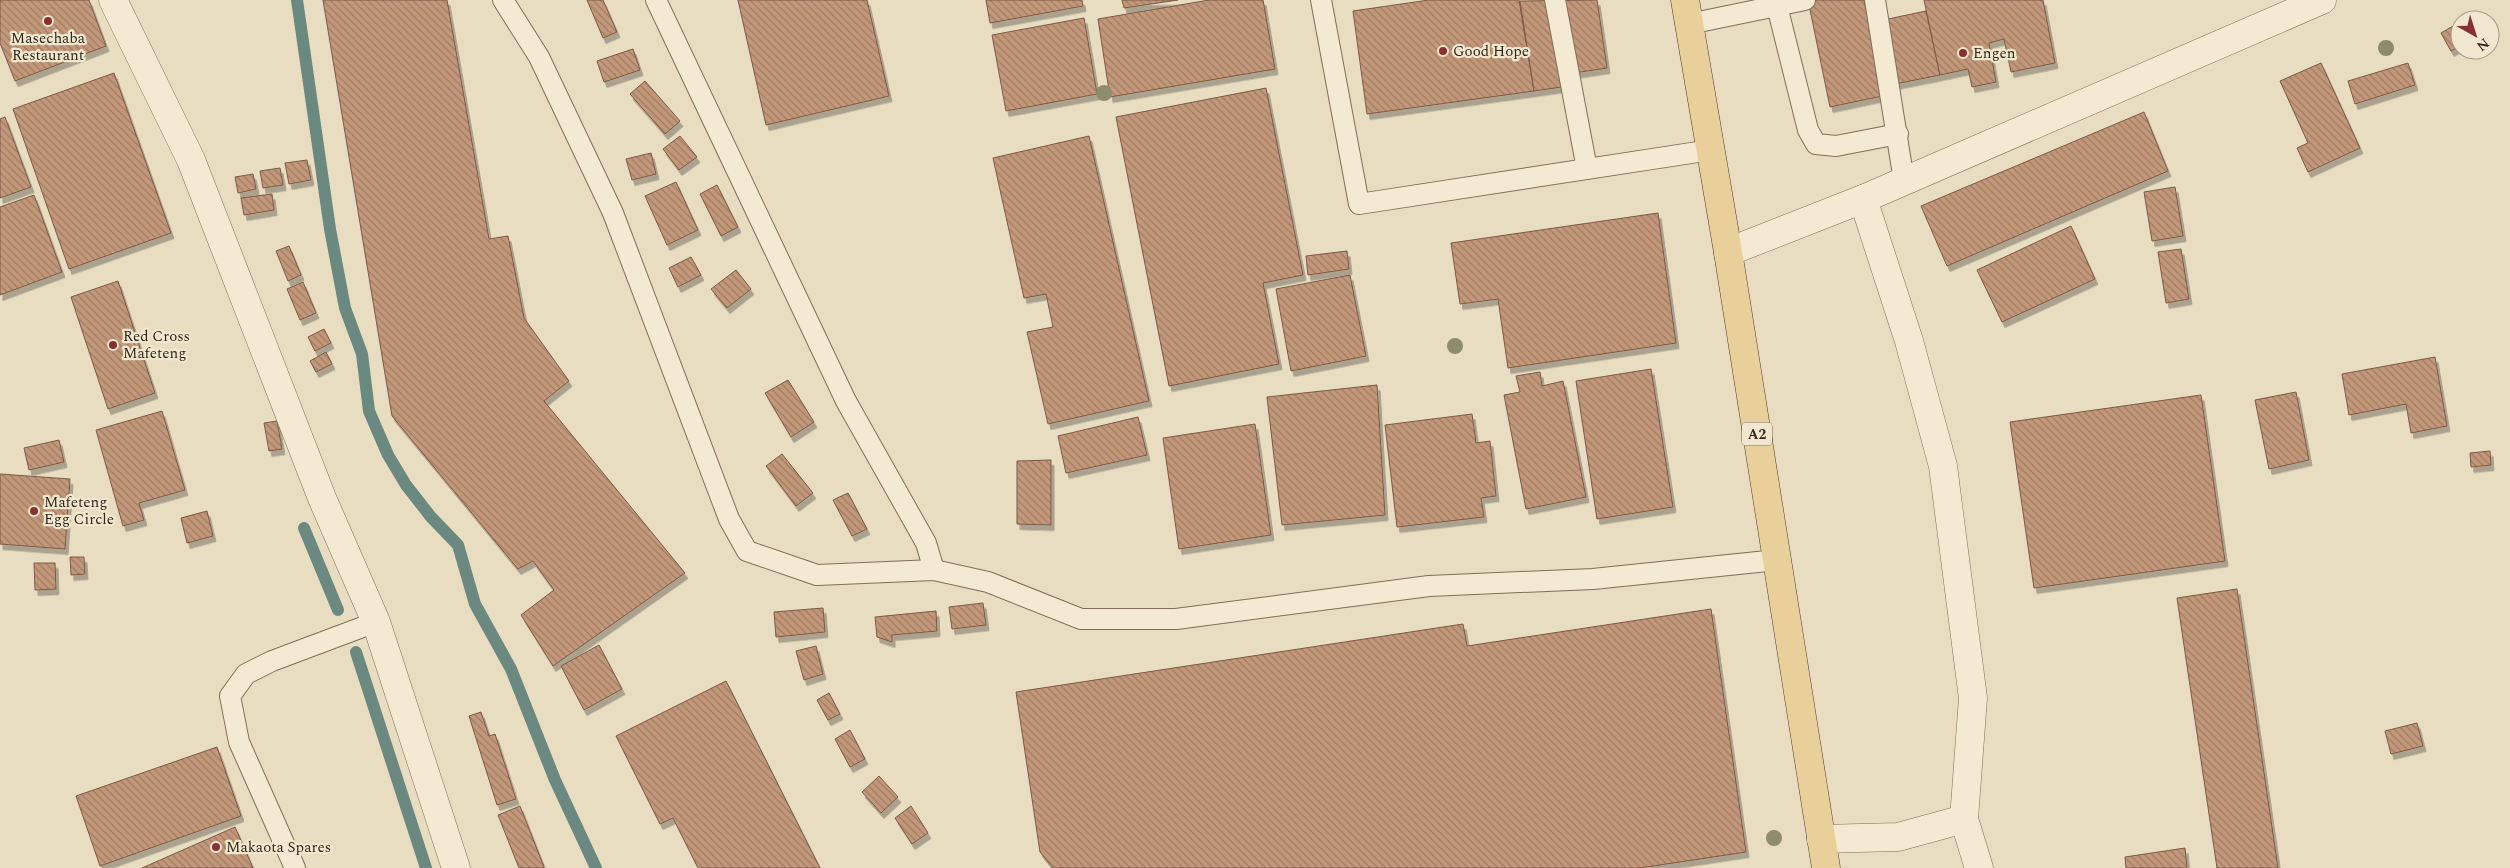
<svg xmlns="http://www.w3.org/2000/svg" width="2510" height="868" font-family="Spectral,serif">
<defs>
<pattern id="building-back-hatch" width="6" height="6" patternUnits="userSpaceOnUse" patternTransform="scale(1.25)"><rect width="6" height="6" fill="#c3987a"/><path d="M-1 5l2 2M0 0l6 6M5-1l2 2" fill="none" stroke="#9f7c63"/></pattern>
<filter id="shadow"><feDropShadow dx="3" dy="5.5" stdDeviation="0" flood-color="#0004"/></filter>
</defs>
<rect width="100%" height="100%" fill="#e8dcc1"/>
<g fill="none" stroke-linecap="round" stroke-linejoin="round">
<g stroke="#6b8881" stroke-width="12">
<path d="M 297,0 L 330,229 L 345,308 L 362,354 L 369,411 L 388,455 L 406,485 L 431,517 L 458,545 L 475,604 L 511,669 L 555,780 L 596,868"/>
<path d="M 304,528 L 338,610"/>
<path d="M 356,652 L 426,868"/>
</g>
</g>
<g fill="url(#building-back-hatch)" stroke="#7c5943" filter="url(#shadow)">
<path d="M 0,0 L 89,0 L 106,46 L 15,81 L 0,43 Z"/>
<path d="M 323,0 L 447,0 L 489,239 L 508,236 L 524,318 L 569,381 L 544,401 L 685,573 L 553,666 L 521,615 L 554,590 L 533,561 L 518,569 L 392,416 Z"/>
<path d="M 587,0 L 603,0 L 617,32 L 603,38 Z"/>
<path d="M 738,0 L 867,0 L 889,96 L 766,125 Z"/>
<path d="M 986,0 L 1082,0 L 1083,6 L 990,23 Z"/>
<path d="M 1122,0 L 1178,0 L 1124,8 Z"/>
<path d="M 1209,0 L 1263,0 L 1275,69 L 1110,97 L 1098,19 Z"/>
<path d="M 1429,0 L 1519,0 L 1534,91 L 1367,114 L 1353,11 Z"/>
<path d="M 1597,0 L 1607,68 L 1574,73 L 1575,85 L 1534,91 L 1520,1 Z"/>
<path d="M 1808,0 L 1864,0 L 1869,23 L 1926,11 L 1940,75 L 1880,87 L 1882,96 L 1830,107 Z"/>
<path d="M 1924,0 L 2043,0 L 2055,63 L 2011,72 L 2004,39 L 1989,43 L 1996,82 L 1972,87 L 1968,69 L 1940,75 Z"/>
<path d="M 1084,18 L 1097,94 L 1006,111 L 992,35 Z"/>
<path d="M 2460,22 L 2460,46 L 2451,51 L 2441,33 Z"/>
<path d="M 633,49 L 640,70 L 604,82 L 597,61 Z"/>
<path d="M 2321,63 L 2360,148 L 2308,172 L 2297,148 L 2308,143 L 2280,81 Z"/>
<path d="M 2408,63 L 2415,85 L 2355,104 L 2348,81 Z"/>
<path d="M 114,73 L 171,233 L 69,269 L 13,109 Z"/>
<path d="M 645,81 L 680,121 L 665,134 L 630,94 Z"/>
<path d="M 1266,88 L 1303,275 L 1263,283 L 1279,364 L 1169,386 L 1116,117 Z"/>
<path d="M 2144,112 L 2168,171 L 1947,266 L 1921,206 Z"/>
<path d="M 5,117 L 31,187 L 0,198 L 0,119 Z"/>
<path d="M 680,136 L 697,157 L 679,170 L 663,149 Z"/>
<path d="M 1089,136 L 1149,401 L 1048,424 L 1027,332 L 1053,327 L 1046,294 L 1024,298 L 993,158 Z"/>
<path d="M 651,153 L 656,174 L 632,180 L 626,159 Z"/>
<path d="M 307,160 L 311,180 L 289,184 L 285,163 Z"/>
<path d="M 280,168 L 283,185 L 263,188 L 260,171 Z"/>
<path d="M 253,174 L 256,189 L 238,193 L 235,177 Z"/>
<path d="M 676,182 L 698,230 L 667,245 L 645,196 Z"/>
<path d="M 717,185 L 738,227 L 721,236 L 700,194 Z"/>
<path d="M 2175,187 L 2183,236 L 2152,241 L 2144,192 Z"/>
<path d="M 272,194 L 274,210 L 244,215 L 241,198 Z"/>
<path d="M 34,195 L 62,272 L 0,295 L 0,207 Z"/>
<path d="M 1658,213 L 1676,343 L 1508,368 L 1498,299 L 1460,304 L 1451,243 Z"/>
<path d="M 2071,226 L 2095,279 L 2002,322 L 1977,270 Z"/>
<path d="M 289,246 L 301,275 L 288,281 L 276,251 Z"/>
<path d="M 2181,249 L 2189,299 L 2166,303 L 2158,252 Z"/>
<path d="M 1347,251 L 1349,269 L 1308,275 L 1306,256 Z"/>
<path d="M 691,257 L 701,275 L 678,287 L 669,268 Z"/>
<path d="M 736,270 L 751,289 L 727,308 L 711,289 Z"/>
<path d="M 1350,275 L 1366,356 L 1291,371 L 1276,289 Z"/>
<path d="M 118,281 L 155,393 L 108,409 L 71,297 Z"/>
<path d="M 303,282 L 316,313 L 300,320 L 287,289 Z"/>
<path d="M 324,329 L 331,343 L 315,351 L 308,337 Z"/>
<path d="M 326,352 L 332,364 L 316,372 L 310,361 Z"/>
<path d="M 2435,357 L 2447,426 L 2411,433 L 2406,404 L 2349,415 L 2342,374 Z"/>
<path d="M 1651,369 L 1673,507 L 1597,519 L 1576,381 Z"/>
<path d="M 1540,372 L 1542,386 L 1563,381 L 1586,497 L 1526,509 L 1504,395 L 1520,392 L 1516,376 Z"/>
<path d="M 788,380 L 814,422 L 791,437 L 765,393 Z"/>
<path d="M 1377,385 L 1385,515 L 1282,525 L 1267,397 Z"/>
<path d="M 2296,392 L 2309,460 L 2269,469 L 2255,400 Z"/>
<path d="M 2201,395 L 2225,561 L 2034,588 L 2010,422 Z"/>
<path d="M 162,411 L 185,490 L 139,503 L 144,520 L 123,526 L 96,430 Z"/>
<path d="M 1472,414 L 1476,443 L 1490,441 L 1496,496 L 1481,498 L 1484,517 L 1397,527 L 1385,425 Z"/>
<path d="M 1138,417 L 1147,455 L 1066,473 L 1058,436 Z"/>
<path d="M 277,421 L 282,449 L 269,451 L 264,423 Z"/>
<path d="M 1255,424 L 1271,535 L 1179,549 L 1163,438 Z"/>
<path d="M 59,440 L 64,462 L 29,470 L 24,448 Z"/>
<path d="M 2490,451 L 2491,465 L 2471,467 L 2470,453 Z"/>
<path d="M 782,454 L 813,493 L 796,506 L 766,466 Z"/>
<path d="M 1051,460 L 1051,525 L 1017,524 L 1017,461 Z"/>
<path d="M 0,474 L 70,479 L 65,549 L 0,544 Z"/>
<path d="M 848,493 L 867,529 L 852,536 L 833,500 Z"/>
<path d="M 207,511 L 213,536 L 187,543 L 181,518 Z"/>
<path d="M 70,557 L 84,557 L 85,574 L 71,575 Z"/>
<path d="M 34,563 L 55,563 L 56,589 L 35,590 Z"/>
<path d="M 2237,589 L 2278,868 L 2217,868 L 2177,598 Z"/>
<path d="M 983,603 L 986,625 L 952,629 L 949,607 Z"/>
<path d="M 823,608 L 825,632 L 776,637 L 774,612 Z"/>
<path d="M 1711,609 L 1746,852 L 1640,868 L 1053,868 L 1040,852 L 1016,692 L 1463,624 L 1467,646 Z"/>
<path d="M 936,611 L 937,631 L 892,635 L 892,642 L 877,637 L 875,617 Z"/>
<path d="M 599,645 L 622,689 L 584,710 L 561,666 Z"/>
<path d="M 816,646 L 823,674 L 804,680 L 796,651 Z"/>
<path d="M 726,681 L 820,868 L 698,868 L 673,818 L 660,824 L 616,736 Z"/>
<path d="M 829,693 L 840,714 L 828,720 L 817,700 Z"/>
<path d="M 481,712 L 489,736 L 495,734 L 516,799 L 497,805 L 469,716 Z"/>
<path d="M 2417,723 L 2423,746 L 2391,754 L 2385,731 Z"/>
<path d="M 850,730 L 865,759 L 850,767 L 835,739 Z"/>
<path d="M 217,747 L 241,816 L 100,866 L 76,796 Z"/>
<path d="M 879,776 L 898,797 L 881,813 L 862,792 Z"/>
<path d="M 520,806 L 544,867 L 542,868 L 519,868 L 498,815 Z"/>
<path d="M 911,806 L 928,833 L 912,844 L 895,818 Z"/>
<path d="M 235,827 L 253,868 L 142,868 Z"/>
<path d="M 2185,848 L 2187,868 L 2126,868 L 2125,857 Z"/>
</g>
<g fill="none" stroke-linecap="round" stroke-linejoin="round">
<g stroke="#806e5a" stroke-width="22">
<g id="lane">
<path d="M 503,0 L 539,57 L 613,213 L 729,519 L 747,551 L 817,575 L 934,570 L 988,582 L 1081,619 L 1176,619 L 1429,586 L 1593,579 L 1777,560"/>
<path d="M 656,0 L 846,401 L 926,543 L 934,570"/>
<path d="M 1321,0 L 1359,204 L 1711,150"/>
<path d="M 1555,0 L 1587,169"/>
<path d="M 1875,0 L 1904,181"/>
<path d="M 1777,6 L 1808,130 L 1816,144 L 1836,146 L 1898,134"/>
<path d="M 1689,24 L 1805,0"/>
<path d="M 295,868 L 239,742 L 230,696 L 246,674 L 272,661 L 376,622"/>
</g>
</g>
<g stroke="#806e5a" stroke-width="29">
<g id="street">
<path d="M 113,0 L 191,160 L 322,498 L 376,622 L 456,868"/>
<path d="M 1863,199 L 1909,341 L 1943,466 L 1973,698 L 1964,819 L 1979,868"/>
<path d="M 1728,252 L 1863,199 L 2322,0"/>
<path d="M 1821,839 L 1898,837 L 1964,819"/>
</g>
</g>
<g stroke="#4e3d2e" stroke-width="29">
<path id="primary" d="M 1685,0 L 1728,252 L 1826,868"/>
</g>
<use href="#lane" stroke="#f4ead2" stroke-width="20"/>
<use href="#street" stroke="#f4ead2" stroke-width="28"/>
<use href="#primary" stroke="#e9d09b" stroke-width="28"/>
</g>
<g fill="#8d8c6c">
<circle cx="2386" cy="48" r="8"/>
<circle cx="1104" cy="93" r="8"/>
<circle cx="1455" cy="346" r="8"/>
<circle cx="1774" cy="838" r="8"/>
</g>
<g fill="#883131" stroke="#f1e7cf" stroke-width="2">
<circle cx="48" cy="21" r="5"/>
<circle cx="1443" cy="51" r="5"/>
<circle cx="1963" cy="53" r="5"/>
<circle cx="113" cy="345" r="5"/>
<circle cx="34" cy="511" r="5"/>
<circle cx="216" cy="847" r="5"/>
</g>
<g text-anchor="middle" stroke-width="4.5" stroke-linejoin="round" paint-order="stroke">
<rect fill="#f1e7cf" stroke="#6b6152" stroke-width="1" x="1742" y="422.5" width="30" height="23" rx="4"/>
<g font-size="14" font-weight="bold" fill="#31271d">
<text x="1757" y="439">A2</text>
</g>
<g font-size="15" fill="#31271d" stroke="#f1e7cf" text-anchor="start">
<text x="48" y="43" text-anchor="middle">Masechaba<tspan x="48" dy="17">Restaurant</tspan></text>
<text x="1453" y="56">Good Hope</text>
<text x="1973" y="58">Engen</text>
<text x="123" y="341">Red Cross<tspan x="123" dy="17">Mafeteng</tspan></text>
<text x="44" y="507">Mafeteng<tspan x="44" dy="17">Egg Circle</tspan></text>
<text x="226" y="852">Makaota Spares</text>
</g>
</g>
<g transform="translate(2475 35) rotate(141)"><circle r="24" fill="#f1e7cf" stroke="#a49a88"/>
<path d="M0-4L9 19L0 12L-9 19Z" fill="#883131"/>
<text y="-8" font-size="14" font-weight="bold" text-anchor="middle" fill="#31271d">N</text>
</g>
</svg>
